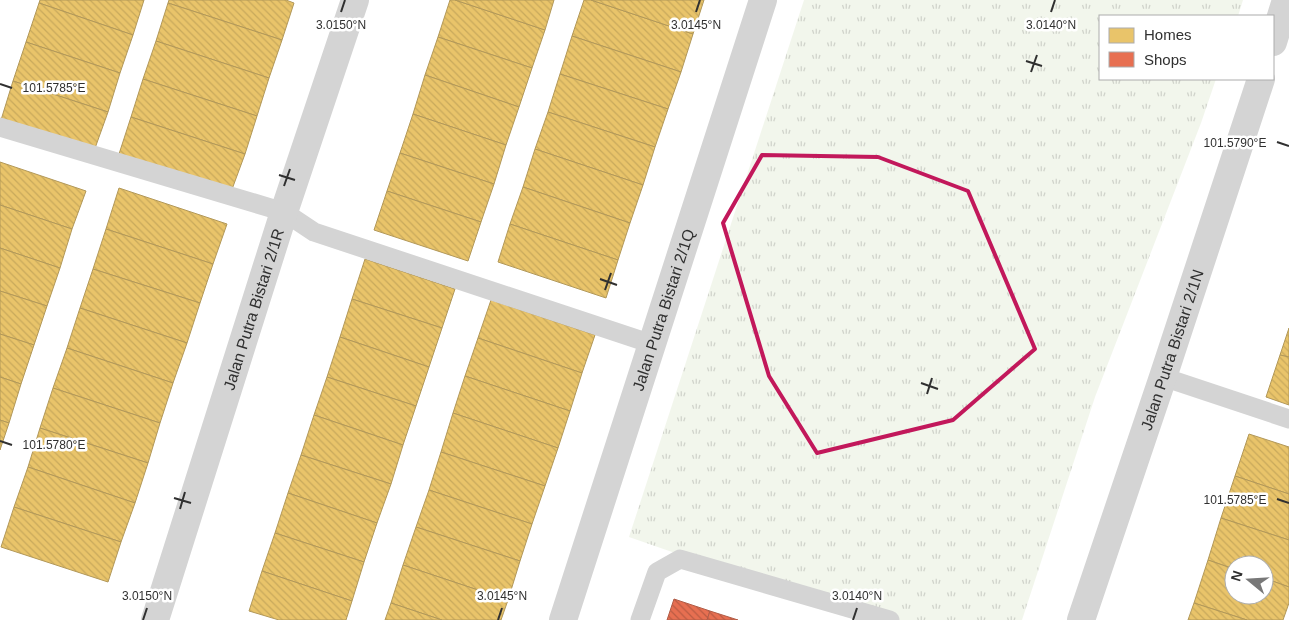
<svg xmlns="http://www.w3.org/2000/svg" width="1289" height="620" font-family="Arial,sans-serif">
<defs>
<pattern id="park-tufts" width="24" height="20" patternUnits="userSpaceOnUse" patternTransform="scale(1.25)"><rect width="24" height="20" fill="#f2f6ec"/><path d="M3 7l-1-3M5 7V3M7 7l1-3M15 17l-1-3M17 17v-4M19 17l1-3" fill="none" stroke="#d0d3cb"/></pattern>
<pattern id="homes-back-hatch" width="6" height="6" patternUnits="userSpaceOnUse" patternTransform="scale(1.25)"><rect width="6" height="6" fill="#e9c46a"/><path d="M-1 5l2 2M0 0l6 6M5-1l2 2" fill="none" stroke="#c8a95c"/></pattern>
<pattern id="shops-back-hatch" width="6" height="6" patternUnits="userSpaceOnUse" patternTransform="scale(1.25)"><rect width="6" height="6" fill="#e76f51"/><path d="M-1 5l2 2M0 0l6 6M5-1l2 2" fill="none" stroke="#bc5c44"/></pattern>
</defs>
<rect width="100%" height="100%" fill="#fff"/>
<path fill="url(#park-tufts)" d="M 804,0 L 1243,0 L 1238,16 L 1100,16 L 1100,79 L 1216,79 L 1201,123 L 1095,397 L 1022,620 L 868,620 L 629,537 Z"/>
<g fill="url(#homes-back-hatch)" stroke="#b29859">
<path d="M 40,0 L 144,0 L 133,35 L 39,3 Z"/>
<path d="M 169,0 L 286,0 L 294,3 L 282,40 L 168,3 Z"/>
<path d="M 450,0 L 455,0 L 545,30 L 532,68 L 438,37 Z"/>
<path d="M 455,0 L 554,0 L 545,30 Z"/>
<path d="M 584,0 L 591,0 L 693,34 L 681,72 L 572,36 Z"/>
<path d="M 591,0 L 704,0 L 693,34 Z"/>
<path d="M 39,3 L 133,35 L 120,73 L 26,42 Z"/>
<path d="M 168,3 L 282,40 L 269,78 L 156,41 Z"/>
<path d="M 572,36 L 681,72 L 668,109 L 560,74 Z"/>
<path d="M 438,37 L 532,68 L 519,107 L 425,75 Z"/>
<path d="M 156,41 L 269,78 L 257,116 L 143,79 Z"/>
<path d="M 26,42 L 120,73 L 108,112 L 13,81 Z"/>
<path d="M 560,74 L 668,109 L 655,147 L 548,112 Z"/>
<path d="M 425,75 L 519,107 L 506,145 L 413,114 Z"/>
<path d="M 143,79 L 257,116 L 245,154 L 131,117 Z"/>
<path d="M 13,81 L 108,112 L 94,151 L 1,120 Z"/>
<path d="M 548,112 L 655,147 L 643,185 L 535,149 Z"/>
<path d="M 413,114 L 506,145 L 494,184 L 400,153 Z"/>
<path d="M 131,117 L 245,154 L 231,192 L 119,154 Z"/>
<path d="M 535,149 L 643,185 L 630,223 L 523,187 Z"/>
<path d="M 400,153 L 494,184 L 481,222 L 387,191 Z"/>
<path d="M 0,162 L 86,191 L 72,229 L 0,205 Z"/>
<path d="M 523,187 L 630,223 L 618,260 L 510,224 Z"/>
<path d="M 119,188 L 227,224 L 213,264 L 106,229 Z"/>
<path d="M 387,191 L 481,222 L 468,261 L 374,230 Z"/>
<path d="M 0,205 L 72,229 L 60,268 L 0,248 Z"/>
<path d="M 510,224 L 618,260 L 606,298 L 498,262 Z"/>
<path d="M 106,229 L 213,264 L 200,303 L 93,269 Z"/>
<path d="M 0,248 L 60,268 L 47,306 L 0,291 Z"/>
<path d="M 365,259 L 455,289 L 442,328 L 352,299 Z"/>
<path d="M 93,269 L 200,303 L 187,343 L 80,308 Z"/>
<path d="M 0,291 L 47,306 L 34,345 L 0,334 Z"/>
<path d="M 352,299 L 442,328 L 429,367 L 340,337 Z"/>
<path d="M 491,300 L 595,335 L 582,373 L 478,338 Z"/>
<path d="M 80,308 L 187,343 L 173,383 L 67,348 Z"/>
<path d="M 1289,328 L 1289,357 L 1280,355 Z"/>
<path d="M 0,334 L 34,345 L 21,384 L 0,377 Z"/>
<path d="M 340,337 L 429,367 L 416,406 L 327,377 Z"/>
<path d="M 478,338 L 582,373 L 570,411 L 465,376 Z"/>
<path d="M 67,348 L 173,383 L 160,423 L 53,388 Z"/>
<path d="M 1280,355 L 1289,357 L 1289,405 L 1266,397 Z"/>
<path d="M 465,376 L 570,411 L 558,448 L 453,413 Z"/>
<path d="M 0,377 L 21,384 L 9,423 L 0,420 Z"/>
<path d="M 327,377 L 416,406 L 403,445 L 314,415 Z"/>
<path d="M 53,388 L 160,423 L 148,463 L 40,428 Z"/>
<path d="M 453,413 L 558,448 L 545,486 L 441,452 Z"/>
<path d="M 314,415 L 403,445 L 391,484 L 301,455 Z"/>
<path d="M 0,420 L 9,423 L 0,450 Z"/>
<path d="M 40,428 L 148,463 L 135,503 L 28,467 Z"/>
<path d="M 1249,434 L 1289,447 L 1289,494 L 1235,476 Z"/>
<path d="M 441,452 L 545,486 L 532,524 L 429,490 Z"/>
<path d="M 301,455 L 391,484 L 377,523 L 288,493 Z"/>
<path d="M 28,467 L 135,503 L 121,542 L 14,507 Z"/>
<path d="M 1235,476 L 1289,494 L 1289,540 L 1221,518 Z"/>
<path d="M 429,490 L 532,524 L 520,561 L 416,527 Z"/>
<path d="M 288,493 L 377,523 L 364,562 L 275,533 Z"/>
<path d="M 14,507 L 121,542 L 108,582 L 1,547 Z"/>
<path d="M 1221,518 L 1289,540 L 1289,587 L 1264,578 L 1264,565 L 1234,565 L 1234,569 L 1208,560 Z"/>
<path d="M 416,527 L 520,561 L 508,600 L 403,565 Z"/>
<path d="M 275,533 L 364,562 L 352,601 L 262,571 Z"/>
<path d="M 1208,560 L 1234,569 L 1234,595 L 1264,595 L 1264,578 L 1289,587 L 1289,603 L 1283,620 L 1247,620 L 1194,603 Z"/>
<path d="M 403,565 L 508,600 L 501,620 L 442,620 L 391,603 Z"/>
<path d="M 262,571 L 352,601 L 346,620 L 279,620 L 249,611 Z"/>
<path d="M 391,603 L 442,620 L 385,620 Z"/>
<path d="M 1194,603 L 1247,620 L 1188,620 Z"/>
</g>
<g fill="url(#shops-back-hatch)" stroke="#b05c47">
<path d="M 674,599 L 710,611 L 707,620 L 667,620 Z"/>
<path d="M 710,611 L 738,620 L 707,620 Z"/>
</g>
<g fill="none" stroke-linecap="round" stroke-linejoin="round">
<g stroke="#d4d4d4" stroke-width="19">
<path d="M 0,127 L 284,212 L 314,232 L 652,344"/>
<path d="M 1163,377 L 1289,419"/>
<path d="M 640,620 L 657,572 L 680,559 L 890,620"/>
</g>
<g stroke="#d4d4d4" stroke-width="28">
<path d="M 1273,42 L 1286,0"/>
<path id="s1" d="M 155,620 L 284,212 L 355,0"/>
<path id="s2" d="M 563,620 L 763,0"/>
<path id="s3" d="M 1081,620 L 1163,377 L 1261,79"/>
</g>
</g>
<path fill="none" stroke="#c2185b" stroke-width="4" stroke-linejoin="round" d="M 762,155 L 878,157 L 968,191 L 1035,349 L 953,420 L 817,453 L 769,376 L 723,223 Z"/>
<path fill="none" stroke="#303030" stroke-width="2" d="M 341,12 L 345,0M 696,12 L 700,0M 1051,12 L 1055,0M 1026,61 L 1042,66M 1031,72 L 1037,55M 0,84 L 12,88M 1277,142 L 1289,146M 279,175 L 295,180M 284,186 L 290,169M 600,279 L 617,285M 605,290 L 611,273M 921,383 L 938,389M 927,394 L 932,378M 0,441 L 12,445M 174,498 L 191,503M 1277,499 L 1289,503M 180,509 L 185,492M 143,620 L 147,608M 498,620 L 502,608M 853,620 L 857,608"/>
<g text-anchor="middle" stroke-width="5" stroke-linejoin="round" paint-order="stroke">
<g font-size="16" fill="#303030" stroke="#fff">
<text dy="6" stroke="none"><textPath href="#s1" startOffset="326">Jalan Putra Bistari 2/1R</textPath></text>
<text dy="6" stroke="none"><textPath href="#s2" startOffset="326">Jalan Putra Bistari 2/1Q</textPath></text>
<text dy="6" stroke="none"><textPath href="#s3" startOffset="285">Jalan Putra Bistari 2/1N</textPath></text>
</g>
</g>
<g font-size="12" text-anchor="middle" fill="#303030" stroke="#fff" stroke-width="5" stroke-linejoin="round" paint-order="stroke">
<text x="341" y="29">3.0150°N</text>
<text x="696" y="29">3.0145°N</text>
<text x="1051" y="29">3.0140°N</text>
<text x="54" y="92">101.5785°E</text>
<text x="1235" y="147">101.5790°E</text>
<text x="54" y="449">101.5780°E</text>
<text x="1235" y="504">101.5785°E</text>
<text x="147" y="600">3.0150°N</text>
<text x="502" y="600">3.0145°N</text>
<text x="857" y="600">3.0140°N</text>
</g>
<rect x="1099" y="15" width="175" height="65" fill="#ffffff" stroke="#acacac"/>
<rect x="1109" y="28" width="25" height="15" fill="#e9c46a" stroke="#acacac"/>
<text x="1144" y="40" font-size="15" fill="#303030">Homes</text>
<rect x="1109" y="52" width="25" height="15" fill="#e76f51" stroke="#acacac"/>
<text x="1144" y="65" font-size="15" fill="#303030">Shops</text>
<g transform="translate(1249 580) rotate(288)"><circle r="24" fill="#ffffff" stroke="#acacac"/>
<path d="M0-4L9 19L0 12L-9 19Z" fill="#787878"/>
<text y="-8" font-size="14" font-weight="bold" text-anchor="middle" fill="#303030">N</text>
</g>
</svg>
